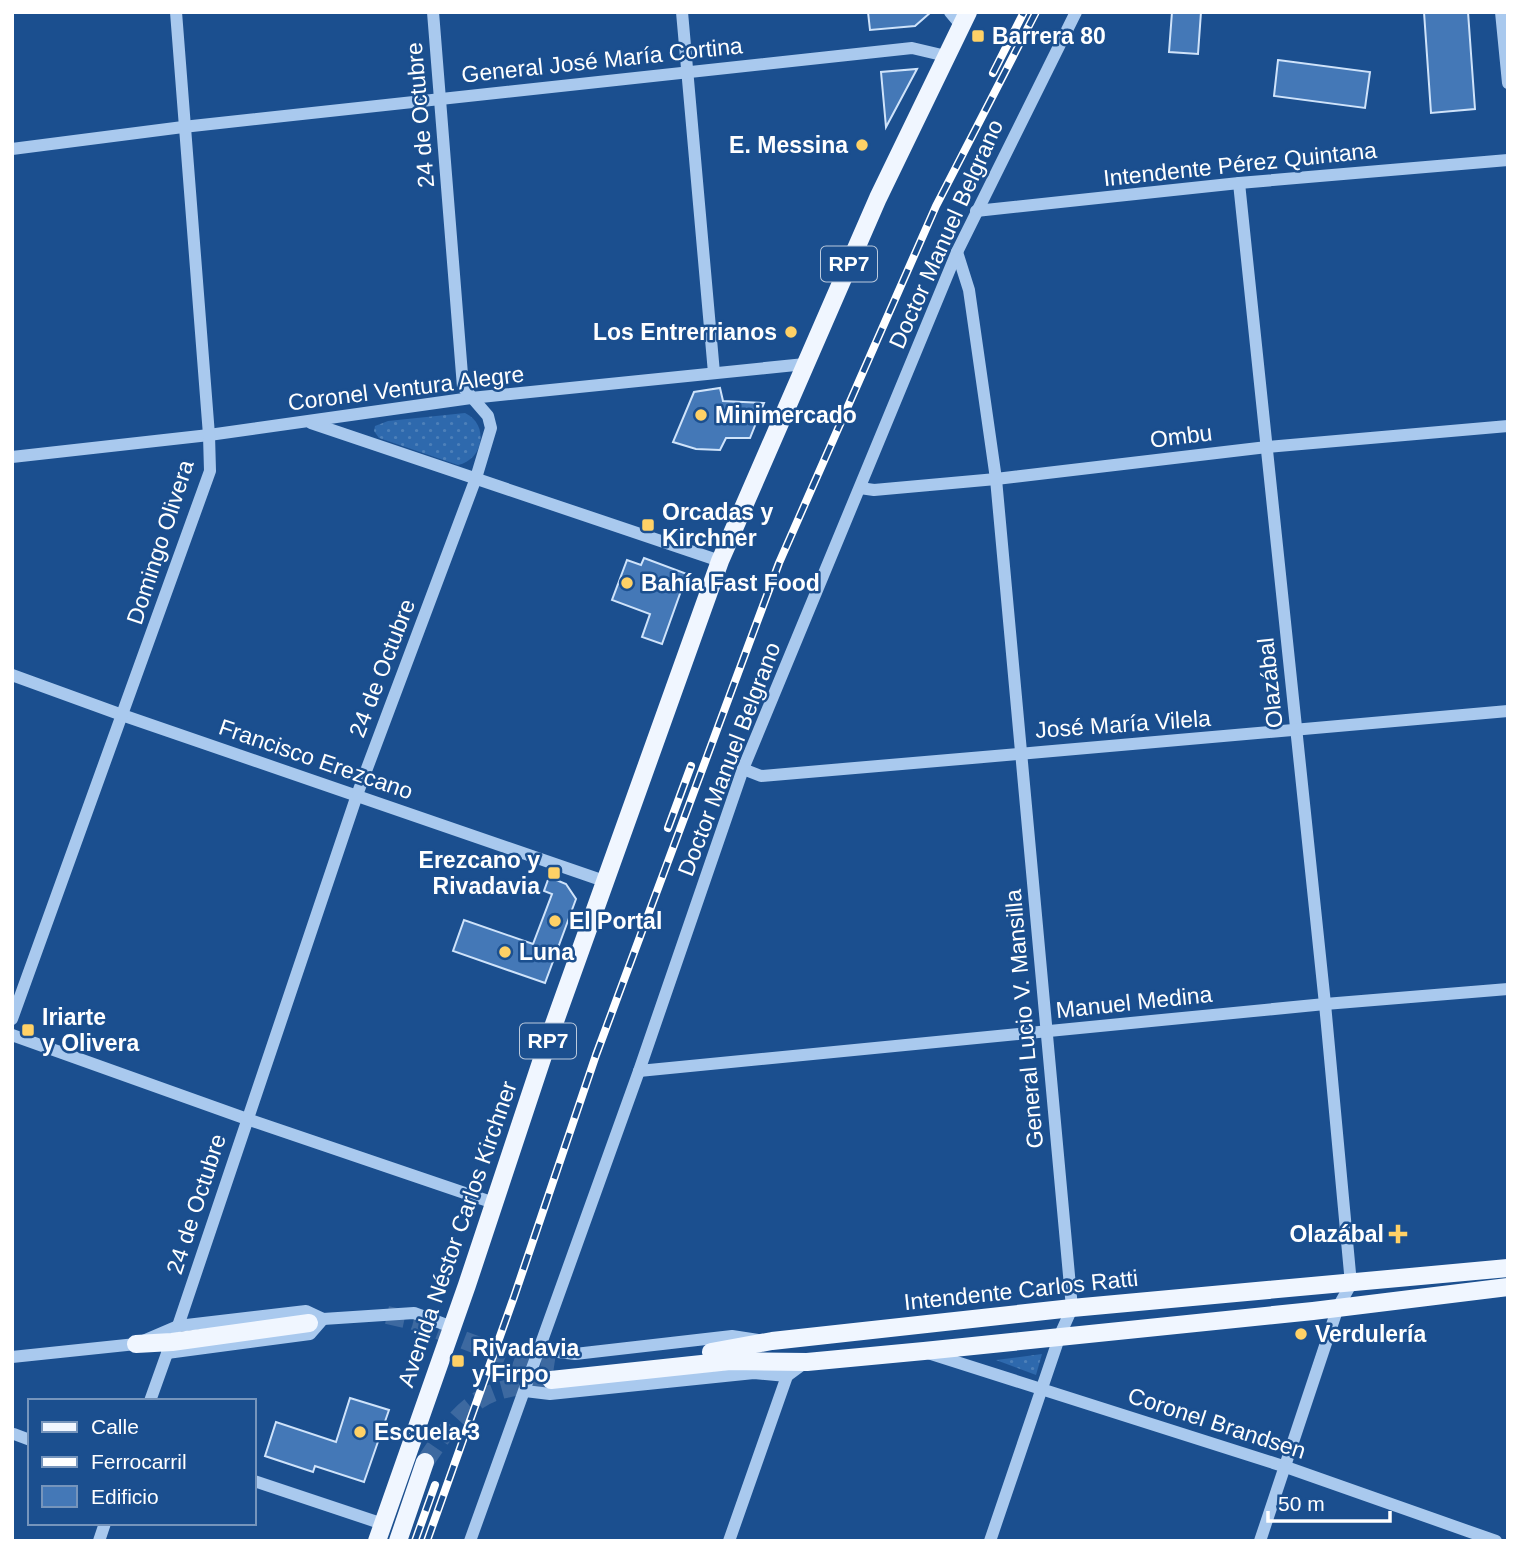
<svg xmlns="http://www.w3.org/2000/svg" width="1520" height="1553" font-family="Arial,sans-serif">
<defs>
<pattern id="park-dots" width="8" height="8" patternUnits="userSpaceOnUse" patternTransform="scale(1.75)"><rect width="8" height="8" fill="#2e69ad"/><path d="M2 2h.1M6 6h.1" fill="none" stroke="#4d80b9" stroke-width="1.8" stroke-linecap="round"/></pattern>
</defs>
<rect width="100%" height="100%" fill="#1b4f8f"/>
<g fill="url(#park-dots)">
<path d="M 465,413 C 490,425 483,460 458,465 L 379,438 L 374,431 L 375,426 L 388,421 Z"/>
<path d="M 1042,1354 L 1036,1375 L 996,1360 Z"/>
</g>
<g fill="#4478b7" stroke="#cfe3fa" stroke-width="2">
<path d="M 868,12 L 931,12 L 915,26 L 870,30 Z"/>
<path d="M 1172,12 L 1201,12 L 1198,54 L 1169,52 Z"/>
<path d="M 1424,12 L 1468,12 L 1475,109 L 1431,113 Z"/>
<path d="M 1278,60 L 1370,72 L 1365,108 L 1274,96 Z"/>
<path d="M 917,69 L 886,127 L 881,72 Z"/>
<path d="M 720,388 L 723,401 L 764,403 L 750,438 L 726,438 L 720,450 L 696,449 L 673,442 L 694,392 Z"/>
<path d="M 644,558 L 687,574 L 662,644 L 642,637 L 650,614 L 612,600 L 627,560 L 641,565 Z"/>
<path d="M 549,877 L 566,884 L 576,899 L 545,983 L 453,951 L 464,920 L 533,944 L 552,894 L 544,891 Z"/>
<path d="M 350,1398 L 389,1410 L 364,1482 L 315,1466 L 313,1472 L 265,1456 L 276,1422 L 336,1442 Z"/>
</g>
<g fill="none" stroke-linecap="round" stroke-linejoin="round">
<g stroke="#3d69a0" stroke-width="18" stroke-dasharray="18 9" stroke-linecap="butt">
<path d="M 387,1315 L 414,1321 L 521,1362 L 554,1367"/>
<path d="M 425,1462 C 444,1434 463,1402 498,1391 C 515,1386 533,1384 551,1380"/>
</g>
<g stroke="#a9c9ee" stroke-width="12">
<path d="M 682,12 L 714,373"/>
<path d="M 950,12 L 961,25"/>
<path d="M 1501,12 L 1508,83"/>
<path d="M 12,149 L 183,127 L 912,48 L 946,56"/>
<path d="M 1239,183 L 1325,1004 L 1351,1284 L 1338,1307 L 1260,1541"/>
<path d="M 976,211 L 1239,183 L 1508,160"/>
<path d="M 957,252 L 969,290 L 996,479 L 1072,1308 L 1060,1335 L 990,1541"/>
<path d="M 311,423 L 720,561"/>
<path d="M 12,457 L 209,435 L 471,398 L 805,364"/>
<path d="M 860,488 L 874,490 L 996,479 L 1267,447 L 1508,426"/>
<path d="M 12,675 L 122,715 L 607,882"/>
<path d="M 743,769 L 761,776 C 1010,754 1259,735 1508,711"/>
<path d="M 12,1019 L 210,471 L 209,435 L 176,12"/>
<path d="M 12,1035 L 247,1119 L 494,1203"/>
<path d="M 639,1071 L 1325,1004 L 1508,989"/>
<path d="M 178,1326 L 357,795 L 476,478 L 491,428 L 488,416 L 463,387 L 433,12"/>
<path d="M 541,1345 L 558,1352 L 575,1354 L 732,1336 L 758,1340"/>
<path d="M 167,1353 L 310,1334 L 323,1319"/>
<path d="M 928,1353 L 1286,1467 L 1496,1541"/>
<path d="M 12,1357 L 136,1344 L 178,1326 L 306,1311 L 323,1319 L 414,1313 L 452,1327"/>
<path d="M 525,1391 L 550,1394 L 754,1373 L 787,1376 L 806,1362"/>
<path d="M 150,1401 L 170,1345"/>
<path d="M 14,1434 L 30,1440"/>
<path d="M 254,1481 L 383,1524"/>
<path d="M 99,1541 L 105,1523"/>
<path d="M 470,1541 L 639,1071 L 743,769 L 957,252 L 1076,12"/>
<path d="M 729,1541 L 787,1376"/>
</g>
<g stroke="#f0f6ff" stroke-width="18">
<path d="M 136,1344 L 172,1342 L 309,1323"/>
<path d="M 711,1352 L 772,1341 L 1072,1308 L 1508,1268"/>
<path d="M 551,1380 L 730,1361 L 807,1362 L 924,1351 L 1313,1311 L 1508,1287"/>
<path d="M 377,1541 L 467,1285 L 549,1038 L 720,561 L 878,198 L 968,12"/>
<path d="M 398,1541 L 425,1462"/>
</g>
<g stroke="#fff" stroke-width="8">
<g id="rail">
<path d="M 993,73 L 1024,12"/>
<path d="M 668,828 L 691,766"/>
<path d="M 415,1541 L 435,1485"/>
<path d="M 427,1541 L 514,1297 L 596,1055 L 779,563 L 936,206 L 1036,12"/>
</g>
</g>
<use href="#rail" stroke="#1b4f8f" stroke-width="5" stroke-dasharray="16" stroke-linecap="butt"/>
</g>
<g fill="#ffd166" stroke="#1b4f8f" stroke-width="2.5">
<rect x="971" y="29" width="14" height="14" rx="3.5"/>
<circle cx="862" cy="145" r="7"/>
<circle cx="791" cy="332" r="7"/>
<circle cx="701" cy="415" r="7"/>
<rect x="641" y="518" width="14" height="14" rx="3.5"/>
<circle cx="627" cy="583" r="7"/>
<rect x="547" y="866" width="14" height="14" rx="3.5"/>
<circle cx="555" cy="921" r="7"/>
<circle cx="505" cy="952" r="7"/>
<rect x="21" y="1023" width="14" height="14" rx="3.5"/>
<path d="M1394.5 1223.5h7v7h7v7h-7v7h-7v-7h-7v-7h7z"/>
<circle cx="1301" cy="1334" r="7"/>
<rect x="451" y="1354" width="14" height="14" rx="3.5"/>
<circle cx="360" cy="1432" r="7"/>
</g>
<g text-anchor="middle" stroke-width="5" stroke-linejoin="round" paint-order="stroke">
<g fill="#1b4f8f" stroke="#bbcadd" stroke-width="2">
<rect x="821" y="246.5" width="56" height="35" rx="5"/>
<rect x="520" y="1023.5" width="56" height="35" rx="5"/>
</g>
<g font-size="21" font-weight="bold" fill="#fff">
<text x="849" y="271">RP7</text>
<text x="548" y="1048">RP7</text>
</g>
<g font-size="23" font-weight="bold" fill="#fff" stroke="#1b4f8f" text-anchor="start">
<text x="992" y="44">Barrera 80</text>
<text x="848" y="153" text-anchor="end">E. Messina</text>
<text x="777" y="340" text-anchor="end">Los Entrerrianos</text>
<text x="715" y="423">Minimercado</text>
<text x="662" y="520">Orcadas y<tspan x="662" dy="26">Kirchner</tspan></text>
<text x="641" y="591">Bahía Fast Food</text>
<text x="540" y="868" text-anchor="end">Erezcano y<tspan x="540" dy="26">Rivadavia</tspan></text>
<text x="569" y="929">El Portal</text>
<text x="519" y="960">Luna</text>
<text x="42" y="1025">Iriarte<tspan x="42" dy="26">y Olivera</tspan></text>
<text x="1384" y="1242" text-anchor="end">Olazábal</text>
<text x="1315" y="1342">Verdulería</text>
<text x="472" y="1356">Rivadavia<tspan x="472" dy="26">y Firpo</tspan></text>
<text x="374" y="1440">Escuela 3</text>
</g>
<g font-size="23" fill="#fff" stroke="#1b4f8f">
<text transform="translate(602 60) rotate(-6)" y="8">General José María Cortina</text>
<text transform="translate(420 115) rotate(-95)" y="8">24 de Octubre</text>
<text transform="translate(1240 164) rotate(-6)" y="8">Intendente Pérez Quintana</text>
<text transform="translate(946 234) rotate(-66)" y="8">Doctor Manuel Belgrano</text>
<text transform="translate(406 388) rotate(-7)" y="8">Coronel Ventura Alegre</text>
<text transform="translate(1181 436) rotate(-7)" y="8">Ombu</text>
<text transform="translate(160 542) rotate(-72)" y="8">Domingo Olivera</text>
<text transform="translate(382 668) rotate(-69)" y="8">24 de Octubre</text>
<text transform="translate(1270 683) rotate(-96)" y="8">Olazábal</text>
<text transform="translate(1123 724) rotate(-4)" y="8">José María Vilela</text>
<text transform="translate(316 759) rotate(19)" y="8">Francisco Erezcano</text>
<text transform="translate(729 759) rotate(-69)" y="8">Doctor Manuel Belgrano</text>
<text transform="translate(1134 1002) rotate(-6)" y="8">Manuel Medina</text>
<text transform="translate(1024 1019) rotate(-95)" y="8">General Lucio V. Mansilla</text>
<text transform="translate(196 1204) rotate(-72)" y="8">24 de Octubre</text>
<text transform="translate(457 1234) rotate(-71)" y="8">Avenida Néstor Carlos Kirchner</text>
<text transform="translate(1021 1290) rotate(-6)" y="8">Intendente Carlos Ratti</text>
<text transform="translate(1217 1423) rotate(18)" y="8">Coronel Brandsen</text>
</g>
</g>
<rect width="1520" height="1553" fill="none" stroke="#ffffff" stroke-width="28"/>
<rect x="28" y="1399" width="228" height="126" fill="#1b4f8f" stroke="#7695bc" stroke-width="2"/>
<rect x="42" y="1422" width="35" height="10" fill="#f0f6ff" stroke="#7695bc" stroke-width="2"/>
<text x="91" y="1434" font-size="21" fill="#ffffff">Calle</text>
<rect x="42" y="1457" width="35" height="10" fill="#ffffff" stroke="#7695bc" stroke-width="2"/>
<text x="91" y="1469" font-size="21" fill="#ffffff">Ferrocarril</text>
<rect x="42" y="1486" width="35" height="21" fill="#4478b7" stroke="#7695bc" stroke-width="2"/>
<text x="91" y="1504" font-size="21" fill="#ffffff">Edificio</text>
<path d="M1268 1511v10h122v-10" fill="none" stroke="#ffffff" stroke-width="3.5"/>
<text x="1278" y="1511" font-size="21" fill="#ffffff" stroke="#1b4f8f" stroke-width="5" paint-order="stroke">50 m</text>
</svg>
